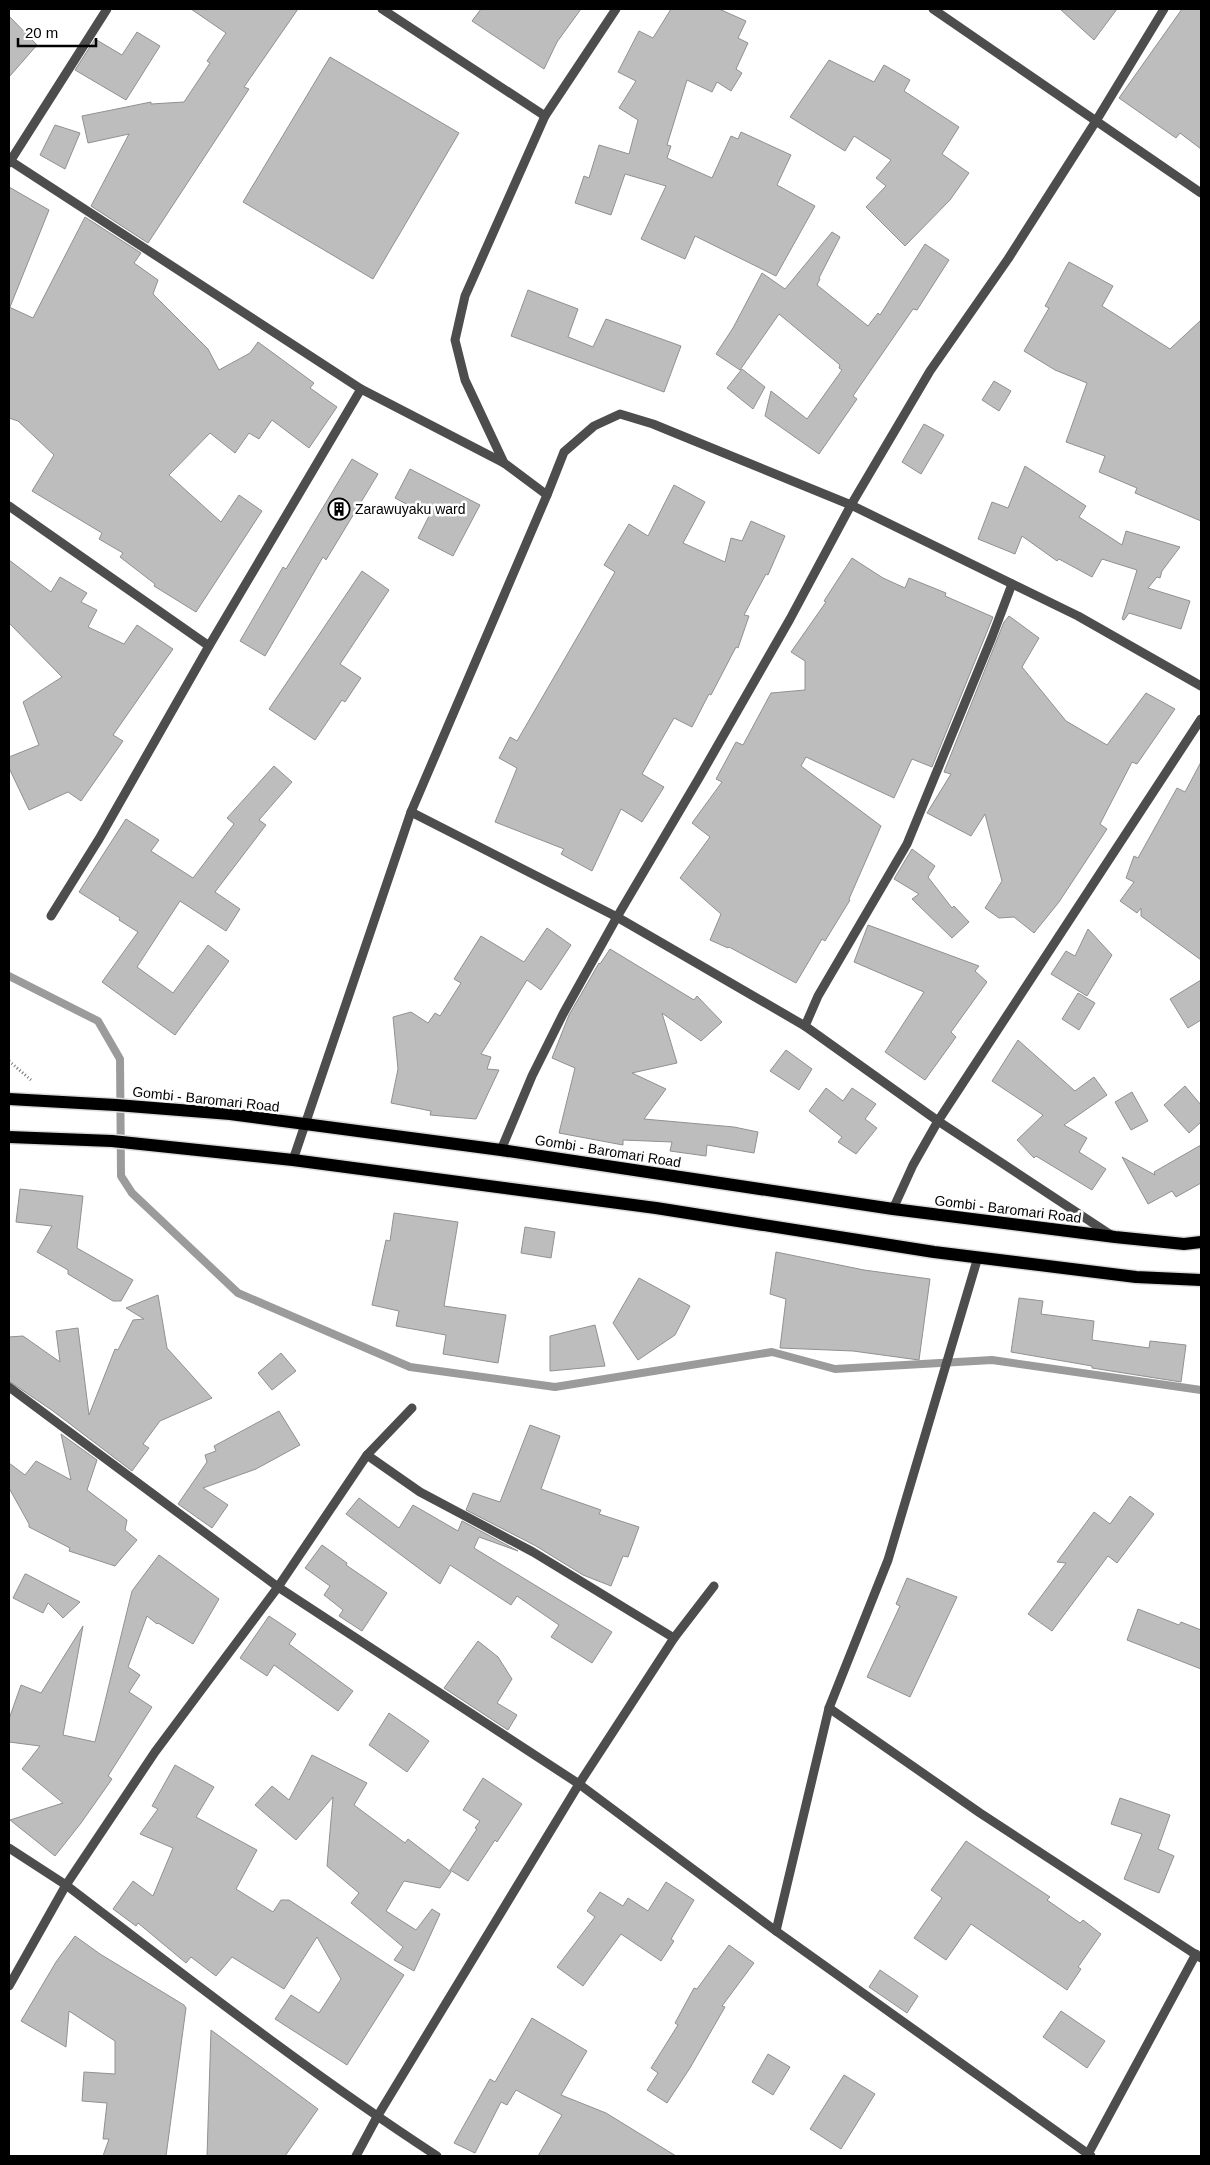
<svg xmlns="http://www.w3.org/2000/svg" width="1210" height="2165" font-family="Arial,sans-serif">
<rect width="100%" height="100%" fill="#fff"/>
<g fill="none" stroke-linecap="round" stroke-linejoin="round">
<path stroke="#9b9b9b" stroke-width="8" d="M 9,976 L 98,1021 L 120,1059 L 121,1176 L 132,1193 L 238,1293 L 410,1367 L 555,1387 L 772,1352 L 835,1369 L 992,1360 L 1201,1390"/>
</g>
<g fill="#bdbdbd" stroke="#919191">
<path d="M 191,9 L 298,9 L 244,87 L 249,89 L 148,243 L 91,206 L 129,134 L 88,143 L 82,116 L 151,102 L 151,104 L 184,102 L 210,63 L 207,61 L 226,33 Z"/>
<path d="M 481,9 L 581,9 L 557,42 L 544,69 L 472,21 Z"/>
<path d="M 671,9 L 719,9 L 746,21 L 738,38 L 748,43 L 736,69 L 742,73 L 731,91 L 717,82 L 712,92 L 687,80 L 667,145 L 671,146 L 667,158 L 712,178 L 731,136 L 738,139 L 741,132 L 791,155 L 777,185 L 815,206 L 776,276 L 695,236 L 685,259 L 641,239 L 666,186 L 625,174 L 611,215 L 575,203 L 584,176 L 589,178 L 599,145 L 629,154 L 638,120 L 619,108 L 636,81 L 618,72 L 639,31 L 653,38 Z"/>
<path d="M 1060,9 L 1117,9 L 1094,40 Z"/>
<path d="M 1182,9 L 1201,9 L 1201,149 L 1180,133 L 1176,138 L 1119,98 Z"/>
<path d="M 9,16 L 37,45 L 9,77 Z"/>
<path d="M 137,32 L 160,46 L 126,100 L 75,70 L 95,39 L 122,55 Z"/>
<path d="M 330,57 L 459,133 L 373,279 L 243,202 Z"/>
<path d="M 829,60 L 874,82 L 884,65 L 910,80 L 904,91 L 959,127 L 942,154 L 969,173 L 950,200 L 905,246 L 866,207 L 886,186 L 876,178 L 891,160 L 854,136 L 845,151 L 790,117 Z"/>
<path d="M 55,125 L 80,133 L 65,169 L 40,155 Z"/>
<path d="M 9,187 L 49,210 L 10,307 L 9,307 Z"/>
<path d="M 85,217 L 141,253 L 134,263 L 158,280 L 153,294 L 208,349 L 219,370 L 250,353 L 258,342 L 314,383 L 310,388 L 337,407 L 309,448 L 272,420 L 259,439 L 249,433 L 235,453 L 210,433 L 169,475 L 221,522 L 239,495 L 262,511 L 196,612 L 154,586 L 155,584 L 120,557 L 123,553 L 99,539 L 102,533 L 32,491 L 54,455 L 18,421 L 9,418 L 9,307 L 33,318 Z"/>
<path d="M 832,232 L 840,237 L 819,278 L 820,279 L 817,285 L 868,326 L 878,313 L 880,315 L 925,244 L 949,260 L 917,310 L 913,309 L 853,396 L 857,399 L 819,454 L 765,416 L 771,391 L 807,419 L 842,370 L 839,368 L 840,365 L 779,314 L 740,370 L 716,354 L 733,328 L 762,273 L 785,289 Z"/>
<path d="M 1069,262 L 1113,286 L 1102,306 L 1170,349 L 1201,320 L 1201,521 L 1135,493 L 1137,488 L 1099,472 L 1105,456 L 1066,442 L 1087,383 L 1055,370 L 1024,351 L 1049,308 L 1045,306 Z"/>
<path d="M 528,290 L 578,309 L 568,337 L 593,347 L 606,319 L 681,346 L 664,392 L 511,336 Z"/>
<path d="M 742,369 L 765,387 L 753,409 L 727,388 Z"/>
<path d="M 994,381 L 1011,391 L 999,411 L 982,400 Z"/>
<path d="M 924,424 L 944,435 L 921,474 L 902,462 Z"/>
<path d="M 352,459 L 378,474 L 326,560 L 323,557 L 265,656 L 240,641 L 283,567 L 286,569 Z"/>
<path d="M 1025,466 L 1086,506 L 1079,517 L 1122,545 L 1126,531 L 1180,547 L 1162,571 L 1160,578 L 1157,577 L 1148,588 L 1190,601 L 1181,629 L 1129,613 L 1124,620 L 1122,619 L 1137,570 L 1102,559 L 1092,577 L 1059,559 L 1057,561 L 1022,536 L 1015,554 L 978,539 L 992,502 L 1008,508 Z"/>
<path d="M 410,469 L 480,505 L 453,556 L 418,538 L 429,516 L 395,498 Z"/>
<path d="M 674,485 L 705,502 L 683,543 L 725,562 L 731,538 L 742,541 L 751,521 L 785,536 L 768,575 L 766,574 L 744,615 L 749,616 L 738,648 L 736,647 L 711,695 L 709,694 L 692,727 L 674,718 L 642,774 L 664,787 L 642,822 L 621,809 L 592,871 L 561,854 L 564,849 L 495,822 L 517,768 L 499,758 L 510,737 L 517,741 L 615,572 L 604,565 L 629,524 L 648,536 Z"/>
<path d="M 852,558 L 883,578 L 905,588 L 909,578 L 946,593 L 945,596 L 993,617 L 932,767 L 912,759 L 894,798 L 806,757 L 801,766 L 881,826 L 849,899 L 850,900 L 825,941 L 822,939 L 796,983 L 729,947 L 728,948 L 710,940 L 721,914 L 680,878 L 710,837 L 692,823 L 722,782 L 716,779 L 736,742 L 743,745 L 771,693 L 805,690 L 805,661 L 791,652 L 826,602 L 824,601 Z"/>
<path d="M 9,560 L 51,592 L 60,577 L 87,593 L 81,602 L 97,610 L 88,627 L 124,644 L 137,625 L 173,649 L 113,735 L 123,741 L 81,801 L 68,792 L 29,810 L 9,768 L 9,757 L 39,745 L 23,702 L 62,677 L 9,623 Z"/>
<path d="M 362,571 L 389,590 L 340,664 L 361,678 L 345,702 L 342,700 L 315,740 L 269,709 Z"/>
<path d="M 1009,616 L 1039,638 L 1022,667 L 1066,721 L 1107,745 L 1146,693 L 1175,709 L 1137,764 L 1132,762 L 1100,824 L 1107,829 L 1059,902 L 1034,933 L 1014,917 L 999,918 L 985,908 L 1002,881 L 985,814 L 971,836 L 927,813 L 951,774 L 944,772 L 1004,622 Z"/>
<path d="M 1201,762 L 1201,960 L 1141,916 L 1141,908 L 1137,913 L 1120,901 L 1134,882 L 1126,878 L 1134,856 L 1138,858 L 1177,788 L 1185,792 Z"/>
<path d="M 274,766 L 292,782 L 259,820 L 266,825 L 215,892 L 240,909 L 226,931 L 180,901 L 137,967 L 173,993 L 208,945 L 229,961 L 175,1035 L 102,982 L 138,932 L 119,920 L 120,918 L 79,892 L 126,819 L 159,840 L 151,851 L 193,878 L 234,824 L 227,818 Z"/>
<path d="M 912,849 L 935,866 L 928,877 L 952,908 L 954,906 L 969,922 L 952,938 L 912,899 L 919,894 L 894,879 Z"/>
<path d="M 868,925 L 979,966 L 975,971 L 987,982 L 951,1032 L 956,1037 L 925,1080 L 885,1052 L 924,992 L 854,962 Z"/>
<path d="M 547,928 L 571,945 L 541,990 L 527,980 L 481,1054 L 491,1057 L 487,1069 L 499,1070 L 476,1119 L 430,1115 L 431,1111 L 391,1103 L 398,1069 L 393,1017 L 411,1012 L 428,1023 L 435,1013 L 440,1016 L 461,983 L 454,979 L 481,936 L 524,962 Z"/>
<path d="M 1088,929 L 1112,955 L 1087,996 L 1051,974 L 1066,951 L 1075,956 Z"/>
<path d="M 610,949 L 694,1000 L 697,996 L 722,1022 L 701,1041 L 662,1013 L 677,1063 L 632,1073 L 666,1089 L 644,1119 L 734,1127 L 758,1132 L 754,1153 L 707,1145 L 706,1156 L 670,1151 L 672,1142 L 623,1140 L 623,1145 L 559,1133 L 575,1068 L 552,1058 L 569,1015 L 599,963 L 600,964 Z"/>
<path d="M 1201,980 L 1201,1020 L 1188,1028 L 1170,999 Z"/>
<path d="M 1078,993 L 1095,1003 L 1079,1030 L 1062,1019 Z"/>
<path d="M 1018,1040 L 1075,1091 L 1094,1077 L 1107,1095 L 1064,1125 L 1087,1138 L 1079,1152 L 1106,1169 L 1092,1190 L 1036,1156 L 1034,1158 L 1017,1140 L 1043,1115 L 992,1081 Z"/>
<path d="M 786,1050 L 812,1069 L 799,1090 L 770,1071 Z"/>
<path d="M 1185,1086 L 1201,1105 L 1201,1122 L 1189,1133 L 1164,1105 Z"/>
<path d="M 826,1088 L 843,1101 L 852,1088 L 876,1104 L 865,1119 L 877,1128 L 856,1154 L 838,1142 L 842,1137 L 809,1111 Z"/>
<path d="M 1132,1092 L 1148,1121 L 1131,1130 L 1115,1102 Z"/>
<path d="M 1201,1145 L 1201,1183 L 1176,1197 L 1172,1191 L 1148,1204 L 1122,1157 L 1155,1175 L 1154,1172 Z"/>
<path d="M 20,1189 L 83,1196 L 77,1248 L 133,1280 L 121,1301 L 113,1301 L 68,1274 L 68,1270 L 37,1252 L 52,1226 L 16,1222 Z"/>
<path d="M 394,1213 L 458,1222 L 444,1306 L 506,1315 L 498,1363 L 443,1354 L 446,1335 L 396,1326 L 399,1311 L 372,1305 L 386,1240 L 390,1241 Z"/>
<path d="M 525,1227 L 555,1232 L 551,1258 L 521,1253 Z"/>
<path d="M 776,1252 L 864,1270 L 930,1279 L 919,1360 L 853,1351 L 780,1348 L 786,1299 L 770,1294 Z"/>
<path d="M 639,1278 L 690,1306 L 675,1335 L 638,1360 L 613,1323 Z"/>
<path d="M 158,1295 L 167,1348 L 212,1398 L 160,1421 L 143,1444 L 149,1448 L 132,1471 L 53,1411 L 9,1381 L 9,1337 L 23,1336 L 60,1362 L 56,1331 L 78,1328 L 89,1415 L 115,1349 L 118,1350 L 133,1320 L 144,1319 L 126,1308 Z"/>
<path d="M 1019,1298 L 1043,1301 L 1041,1314 L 1094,1321 L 1092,1340 L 1149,1348 L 1150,1341 L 1186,1345 L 1181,1382 L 1092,1368 L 1092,1366 L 1011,1352 Z"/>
<path d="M 595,1325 L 605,1366 L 550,1371 L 550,1336 Z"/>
<path d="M 281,1353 L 296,1371 L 272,1390 L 258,1373 Z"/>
<path d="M 279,1411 L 300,1445 L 256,1469 L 203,1488 L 228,1505 L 212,1528 L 178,1504 L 207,1462 L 205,1455 L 216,1451 L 214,1446 Z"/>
<path d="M 530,1425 L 560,1436 L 541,1489 L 601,1510 L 599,1514 L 639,1527 L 628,1557 L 623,1556 L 611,1586 L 583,1575 L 536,1546 L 466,1510 L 473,1493 L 500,1502 Z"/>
<path d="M 61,1434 L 97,1460 L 87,1490 L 127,1520 L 125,1530 L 137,1540 L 115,1566 L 69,1551 L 70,1548 L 29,1527 L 29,1524 L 9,1488 L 9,1463 L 25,1475 L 36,1461 L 71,1480 Z"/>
<path d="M 1130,1496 L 1154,1514 L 1117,1563 L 1108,1556 L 1052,1631 L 1028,1614 L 1066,1563 L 1057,1562 L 1094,1512 L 1110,1524 Z"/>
<path d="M 359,1498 L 399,1528 L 413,1505 L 458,1531 L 462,1521 L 518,1551 L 479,1537 L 474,1548 L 612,1632 L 592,1663 L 551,1637 L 559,1625 L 517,1596 L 511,1605 L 450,1565 L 440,1584 L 346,1514 Z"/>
<path d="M 322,1545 L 347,1563 L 346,1565 L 387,1593 L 362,1631 L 339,1616 L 343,1610 L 324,1595 L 330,1586 L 305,1568 Z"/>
<path d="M 159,1555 L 219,1599 L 193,1644 L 158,1623 L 157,1624 L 147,1616 L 128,1667 L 140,1675 L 129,1692 L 152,1707 L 108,1776 L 112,1779 L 81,1823 L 55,1856 L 10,1820 L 63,1803 L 22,1769 L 40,1746 L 9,1742 L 9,1719 L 21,1685 L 41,1693 L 83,1626 L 63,1735 L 95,1742 L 132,1591 Z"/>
<path d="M 25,1574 L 26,1574 L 80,1602 L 63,1618 L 48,1603 L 43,1613 L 13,1598 Z"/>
<path d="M 907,1578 L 957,1597 L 910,1697 L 867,1677 L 900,1606 L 896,1604 Z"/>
<path d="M 1138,1609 L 1179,1625 L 1181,1622 L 1201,1630 L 1201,1669 L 1127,1640 Z"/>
<path d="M 269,1616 L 296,1634 L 289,1644 L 353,1691 L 338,1711 L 274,1665 L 267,1676 L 240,1658 Z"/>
<path d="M 478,1641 L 498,1657 L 512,1679 L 497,1703 L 517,1715 L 508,1730 L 444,1688 Z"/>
<path d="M 389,1713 L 429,1741 L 407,1772 L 369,1745 Z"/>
<path d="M 312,1755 L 367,1783 L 354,1805 L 405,1843 L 408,1839 L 451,1872 L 440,1888 L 404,1881 L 386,1911 L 416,1930 L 432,1909 L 440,1914 L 414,1971 L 394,1960 L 403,1947 L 351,1903 L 359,1893 L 327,1866 L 333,1797 L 296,1840 L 255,1805 L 272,1786 L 289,1800 Z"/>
<path d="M 175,1765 L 214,1787 L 196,1817 L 257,1850 L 236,1889 L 273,1912 L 281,1900 L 289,1900 L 404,1975 L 347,2065 L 275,2019 L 291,1995 L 319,2013 L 341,1979 L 317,1937 L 284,1989 L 232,1957 L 216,1976 L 191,1957 L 186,1963 L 138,1923 L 136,1926 L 113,1909 L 133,1881 L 153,1896 L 173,1848 L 140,1834 L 158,1809 L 152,1806 Z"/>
<path d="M 483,1778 L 522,1804 L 497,1842 L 495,1840 L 468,1881 L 450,1870 L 477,1829 L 475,1828 L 480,1821 L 463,1810 Z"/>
<path d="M 1120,1798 L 1170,1815 L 1158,1849 L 1174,1856 L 1159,1893 L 1124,1879 L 1142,1834 L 1111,1824 Z"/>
<path d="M 966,1841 L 1050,1897 L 1047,1900 L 1080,1923 L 1083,1920 L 1101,1934 L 1078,1967 L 1081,1969 L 1067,1990 L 971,1924 L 946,1960 L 914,1938 L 942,1898 L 931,1890 Z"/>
<path d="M 666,1882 L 694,1900 L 671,1939 L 674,1941 L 661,1961 L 621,1934 L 583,1986 L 557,1967 L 595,1917 L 587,1911 L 600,1892 L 623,1906 L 628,1898 L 648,1911 Z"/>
<path d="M 75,1936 L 100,1954 L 184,2005 L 186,2008 L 166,2156 L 103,2156 L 109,2139 L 103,2139 L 107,2103 L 82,2101 L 84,2072 L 115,2074 L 115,2041 L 69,2011 L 66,2047 L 21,2021 L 56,1962 Z"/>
<path d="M 729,1945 L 754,1963 L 722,2006 L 725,2007 L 690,2068 L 667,2103 L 647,2090 L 658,2073 L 651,2068 L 678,2025 L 675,2023 L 694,1988 L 697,1989 Z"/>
<path d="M 880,1970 L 918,1996 L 907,2013 L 869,1987 Z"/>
<path d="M 1061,2011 L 1105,2041 L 1087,2068 L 1043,2037 Z"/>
<path d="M 532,2018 L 587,2051 L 561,2095 L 606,2113 L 676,2156 L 538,2156 L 562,2115 L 516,2090 L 507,2105 L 501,2102 L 475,2153 L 454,2143 L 490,2079 L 495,2082 Z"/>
<path d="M 211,2030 L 318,2109 L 285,2156 L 207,2156 Z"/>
<path d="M 768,2054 L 790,2067 L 773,2095 L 752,2082 Z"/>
<path d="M 844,2075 L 875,2094 L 841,2149 L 810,2129 Z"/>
</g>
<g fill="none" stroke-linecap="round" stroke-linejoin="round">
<g stroke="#dbdbdb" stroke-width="15">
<g id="major">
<path d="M 9,1099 L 116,1105 L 230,1114 L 501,1150 L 893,1209 L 1115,1237 L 1184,1244 L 1201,1242"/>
<path d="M 9,1137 L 112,1141 L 293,1160 L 656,1208 L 934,1252 L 1136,1277 L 1201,1280"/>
</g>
</g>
<path stroke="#6f6f6f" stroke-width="3" stroke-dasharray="1 2.5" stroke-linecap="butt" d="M 9,1061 L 31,1080"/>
<g stroke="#4d4d4d" stroke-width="9">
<path d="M 382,9 L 545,116"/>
<path d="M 933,9 L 1201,193"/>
<path d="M 9,160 L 361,389 L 504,463"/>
<path d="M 9,163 L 107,9"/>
<path d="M 547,495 L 504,463 L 465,380 L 455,340 L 465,296 L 545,116 L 616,9"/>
<path d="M 9,506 L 209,646"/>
<path d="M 411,812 L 617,917 L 805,1026 L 938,1121 L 1111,1235"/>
<path d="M 51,916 L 99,839 L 209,646 L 361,389"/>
<path d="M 805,1026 L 818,996 L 907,844 L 992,637 L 1012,584"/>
<path d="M 501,1150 L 532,1076 L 563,1014 L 617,917 L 699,778 L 790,619 L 851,505 L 930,371 L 1008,259 L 1096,121 L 1164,9"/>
<path d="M 293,1160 L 411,812 L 547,495 L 564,452 L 594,426 L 620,414 L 653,424 L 851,505 L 1078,616 L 1201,686"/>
<path d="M 893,1209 L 913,1165 L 938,1121 L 1201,719"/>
<path d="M 9,1387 L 278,1587 L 155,1752 L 66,1885 L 9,1848"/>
<path d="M 412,1408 L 367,1455 L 278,1587 L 579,1784 L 776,1931 L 1091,2156"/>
<path d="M 367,1455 L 420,1492 L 533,1552 L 674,1638"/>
<path d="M 829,1708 L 980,1813 L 1201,1958"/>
<path d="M 776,1931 L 829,1708 L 888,1560 L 978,1257"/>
<path d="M 9,1986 L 66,1885 C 188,1978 308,2072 437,2156"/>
<path d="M 1088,2154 L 1196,1954"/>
<path d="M 356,2156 L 377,2117 L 579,1784 L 674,1638 L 714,1586"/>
</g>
<use href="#major" stroke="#000" stroke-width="12"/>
</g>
<defs>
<g id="building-ring" transform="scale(1.125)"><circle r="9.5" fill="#fff" stroke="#000" stroke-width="1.5"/><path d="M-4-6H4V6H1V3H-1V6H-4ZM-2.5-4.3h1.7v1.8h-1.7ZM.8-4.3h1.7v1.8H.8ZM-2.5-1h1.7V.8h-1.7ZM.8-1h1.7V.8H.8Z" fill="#000"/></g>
</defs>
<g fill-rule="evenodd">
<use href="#building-ring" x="339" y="509"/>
</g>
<g text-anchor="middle" stroke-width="5" stroke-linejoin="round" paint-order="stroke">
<g font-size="14" fill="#000" stroke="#fff" text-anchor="start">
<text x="355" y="514">Zarawuyaku ward</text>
</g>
<g font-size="14" fill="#000" stroke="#fff">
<text transform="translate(206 1099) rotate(6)" y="5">Gombi - Baromari Road</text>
<text transform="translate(608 1151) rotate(9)" y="5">Gombi - Baromari Road</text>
<text transform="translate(1008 1209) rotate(7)" y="5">Gombi - Baromari Road</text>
</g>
</g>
<rect width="1210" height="2165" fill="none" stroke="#000000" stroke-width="20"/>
<path d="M18 38v8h78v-8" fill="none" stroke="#000000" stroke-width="2.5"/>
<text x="25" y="38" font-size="15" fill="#000000" stroke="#ffffff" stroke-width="4" paint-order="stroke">20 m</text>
</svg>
